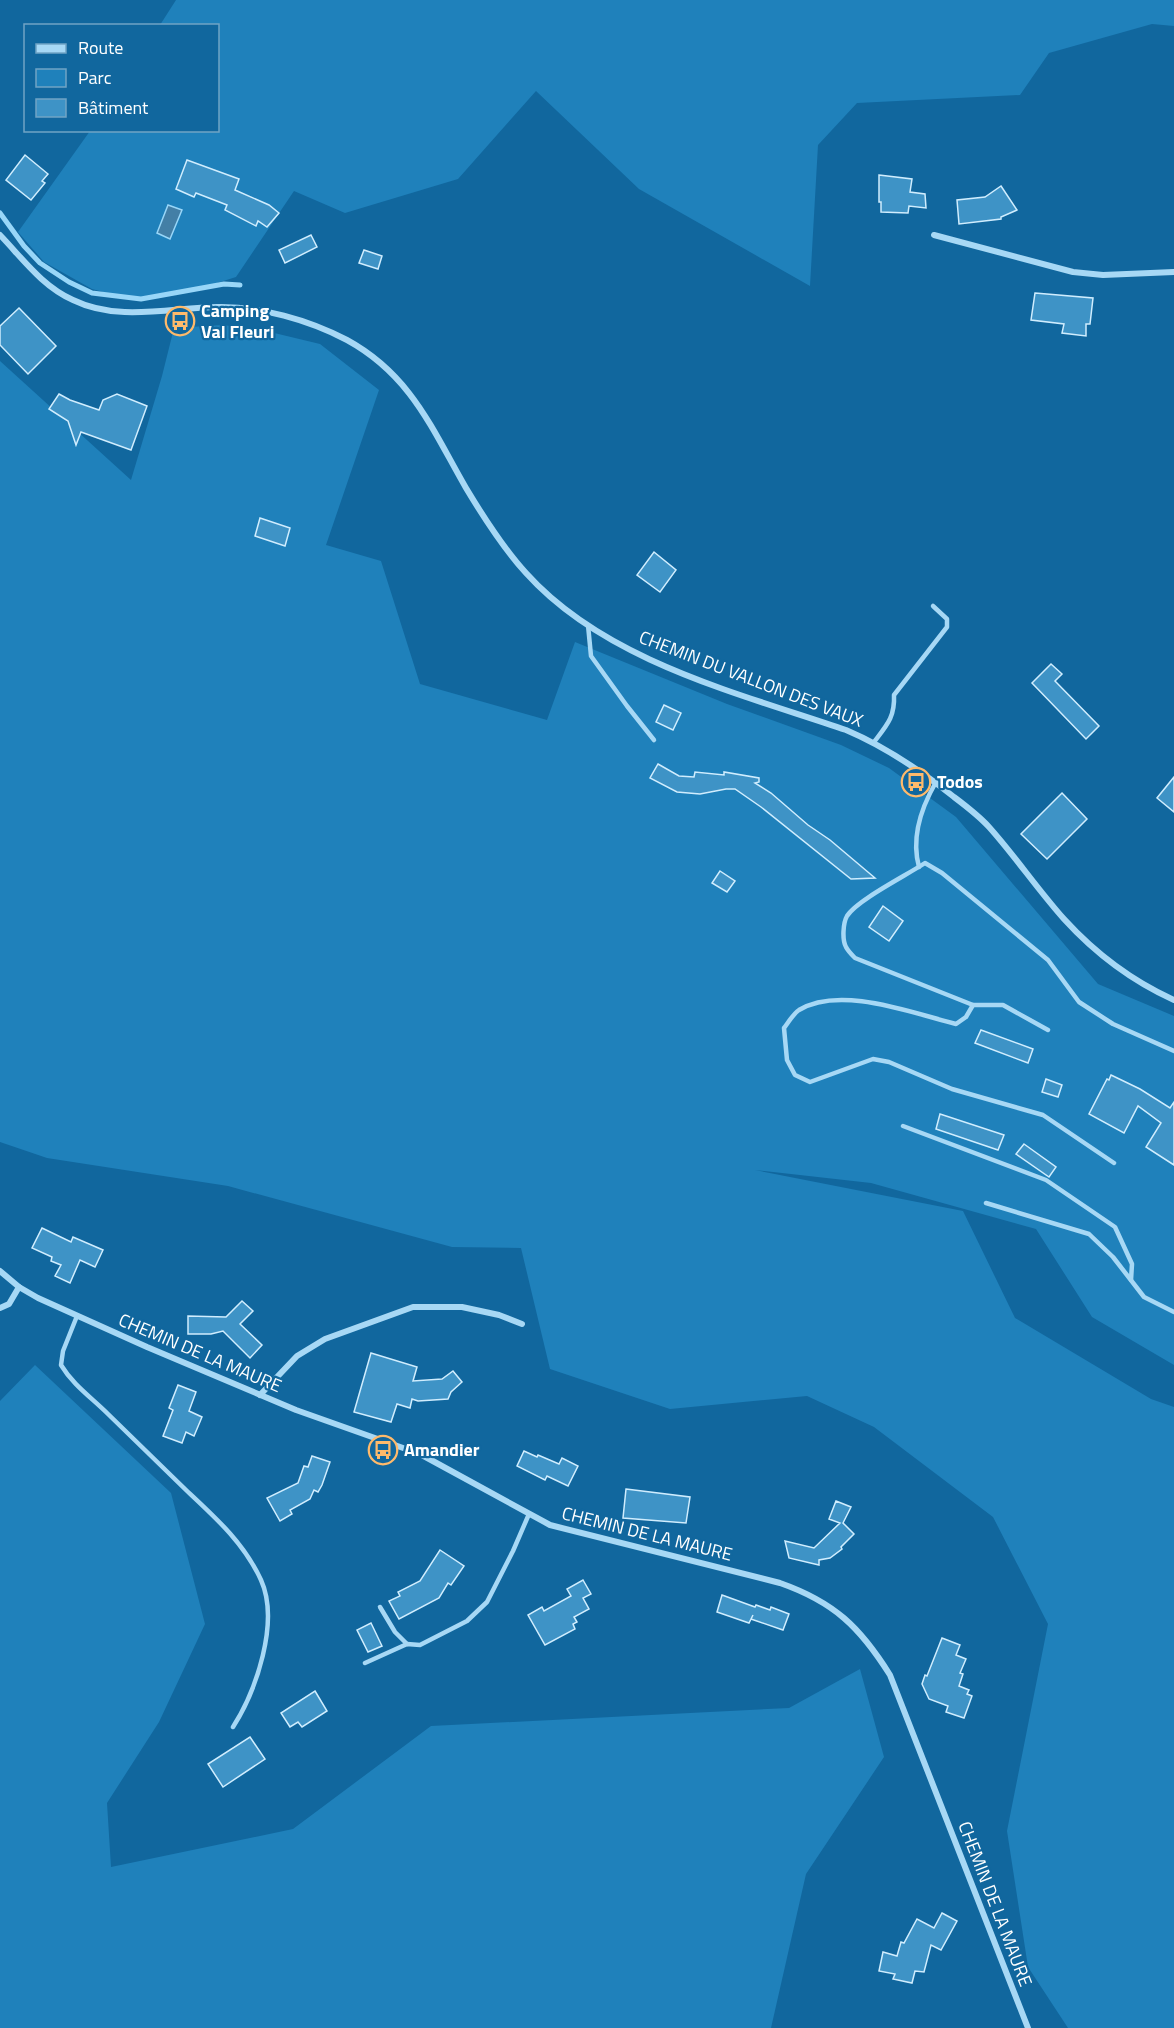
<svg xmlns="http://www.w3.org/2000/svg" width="1174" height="2028" font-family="'Titillium Web',sans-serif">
<rect width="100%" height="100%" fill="#11679e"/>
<g fill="#1f81bb">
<path d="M 176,0 L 1174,0 L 1174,26 L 1152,24 L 1049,53 L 1020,95 L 857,103 L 818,145 L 810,286 L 639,189 L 536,91 L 458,179 L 345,213 L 294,191 L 236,277 L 201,288 L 129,299 L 92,289 L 44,262 L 18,232 L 90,131 L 218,130 L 218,26 L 160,25 Z"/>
<path d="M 223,325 L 266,331 L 320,344 L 379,390 L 326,545 L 381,561 L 420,684 L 547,720 L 575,642 L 727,704 L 841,745 L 889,768 L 956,817 L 1098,984 L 1174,1016 L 1174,1365 L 1092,1317 L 1036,1229 L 871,1183 L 755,1170 L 963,1211 L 1015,1318 L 1151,1399 L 1174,1407 L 1174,2028 L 1068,2028 L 1028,1967 L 1007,1831 L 1048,1624 L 993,1517 L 874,1427 L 807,1396 L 670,1409 L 550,1369 L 521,1248 L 452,1247 L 228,1186 L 47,1158 L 0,1142 L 0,361 L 131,480 L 162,376 L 174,328 Z"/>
<path d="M 35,1365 L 171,1493 L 205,1624 L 159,1722 L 107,1803 L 111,1867 L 293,1829 L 431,1726 L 789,1708 L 860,1669 L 884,1757 L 806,1874 L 771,2028 L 0,2028 L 0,1401 Z"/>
</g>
<path fill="#437fa6" stroke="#98d6f8" stroke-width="1.5" d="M 168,205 L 182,210 L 170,239 L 157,233 Z"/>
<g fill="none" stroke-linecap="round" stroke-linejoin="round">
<path stroke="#98d6f8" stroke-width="5" d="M 0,213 L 24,246 L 40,263 L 69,282 L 92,293 L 141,299 L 224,284 L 240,285"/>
</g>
<g fill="#3e93c6" stroke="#d0edfe" stroke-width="1.5">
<path d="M 25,155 L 48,174 L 42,181 L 45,183 L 31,200 L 6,180 Z"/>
<path d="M 187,160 L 239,179 L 235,190 L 269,205 L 279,213 L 267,227 L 258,221 L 256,226 L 225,210 L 227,205 L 196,193 L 194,197 L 176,189 Z"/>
<path d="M 879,175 L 912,179 L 910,192 L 925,194 L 926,208 L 909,206 L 908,213 L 881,212 L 881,202 L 879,202 Z"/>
<path d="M 1001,186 L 1017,210 L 1001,217 L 1001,219 L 959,224 L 957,200 L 985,197 Z"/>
<path d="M 311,235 L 317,247 L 285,263 L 279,250 Z"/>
<path d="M 364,250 L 382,256 L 378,269 L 359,263 Z"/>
<path d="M 1035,293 L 1093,298 L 1090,324 L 1086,324 L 1086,336 L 1062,333 L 1064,324 L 1031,320 Z"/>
<path d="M 19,308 L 56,346 L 28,374 L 0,345 L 0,326 Z"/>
<path d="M 59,394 L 70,400 L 99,410 L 103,400 L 117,394 L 147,406 L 131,450 L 81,432 L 76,445 L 68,421 L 49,409 Z"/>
<path d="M 260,518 L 290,528 L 285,546 L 255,536 Z"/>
<path d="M 654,552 L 676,570 L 660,592 L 637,575 Z"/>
<path d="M 1051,664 L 1062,674 L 1055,681 L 1099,726 L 1086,739 L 1032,683 Z"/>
<path d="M 664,705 L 681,713 L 673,730 L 656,722 Z"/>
<path d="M 658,764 L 679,776 L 694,777 L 695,772 L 724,775 L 724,772 L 759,778 L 759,782 L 755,783 L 771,793 L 808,825 L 830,840 L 875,878 L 851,879 L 761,807 L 735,789 L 726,789 L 700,794 L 677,792 L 650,778 Z"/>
<path d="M 1174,777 L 1174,812 L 1157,798 Z"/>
<path d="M 1062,793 L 1087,819 L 1047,859 L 1021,834 Z"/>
<path d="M 720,871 L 735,881 L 727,892 L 712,883 Z"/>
<path d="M 883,906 L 903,921 L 889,941 L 869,927 Z"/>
<path d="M 981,1030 L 1033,1049 L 1028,1063 L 975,1043 Z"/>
<path d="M 1111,1075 L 1140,1089 L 1170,1108 L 1174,1102 L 1174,1165 L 1146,1147 L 1161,1123 L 1138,1106 L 1124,1133 L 1089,1114 L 1107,1079 L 1109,1080 Z"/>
<path d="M 1046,1079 L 1062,1085 L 1058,1097 L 1042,1092 Z"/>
<path d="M 940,1114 L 1004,1135 L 998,1150 L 936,1129 Z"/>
<path d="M 1024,1144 L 1056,1167 L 1049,1177 L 1016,1154 Z"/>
<path d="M 42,1228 L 71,1242 L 73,1237 L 103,1250 L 95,1267 L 80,1260 L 70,1283 L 55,1276 L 61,1265 L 51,1261 L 52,1257 L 32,1248 Z"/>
<path d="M 242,1301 L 253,1311 L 240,1324 L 262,1345 L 250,1358 L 223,1331 L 211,1334 L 188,1334 L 188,1316 L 226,1317 Z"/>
<path d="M 371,1353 L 417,1367 L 413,1381 L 442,1379 L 453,1371 L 462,1382 L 451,1392 L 448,1399 L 418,1401 L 412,1399 L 410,1408 L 397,1404 L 391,1422 L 354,1412 Z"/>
<path d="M 178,1385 L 196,1392 L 189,1411 L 202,1417 L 194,1436 L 186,1432 L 182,1443 L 163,1436 L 173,1410 L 169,1408 Z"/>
<path d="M 524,1451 L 537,1457 L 538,1455 L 559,1464 L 562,1458 L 578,1466 L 568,1486 L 547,1476 L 545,1480 L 517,1466 Z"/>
<path d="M 312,1456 L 330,1462 L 322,1485 L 318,1492 L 314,1490 L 310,1499 L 290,1510 L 292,1514 L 280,1521 L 267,1498 L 298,1483 L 304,1466 L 308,1467 Z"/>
<path d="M 626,1489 L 690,1497 L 686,1523 L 623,1518 Z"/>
<path d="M 836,1501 L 851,1507 L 843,1523 L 854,1534 L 841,1547 L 842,1549 L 830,1558 L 819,1560 L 819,1565 L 789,1558 L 785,1541 L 814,1548 L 840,1523 L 829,1519 Z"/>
<path d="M 440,1550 L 464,1566 L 451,1585 L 448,1583 L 439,1598 L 399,1619 L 389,1601 L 400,1596 L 398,1592 L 420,1581 Z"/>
<path d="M 583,1580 L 591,1594 L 583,1598 L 589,1609 L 574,1617 L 577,1622 L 573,1624 L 575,1629 L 545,1645 L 528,1615 L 542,1607 L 544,1611 L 571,1596 L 567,1589 Z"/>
<path d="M 722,1595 L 755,1607 L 756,1605 L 770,1610 L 771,1607 L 789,1614 L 783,1630 L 751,1619 L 753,1615 L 749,1623 L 717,1612 Z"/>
<path d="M 371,1623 L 382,1646 L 368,1652 L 357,1630 Z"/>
<path d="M 942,1638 L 960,1645 L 956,1655 L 966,1659 L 960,1673 L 963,1674 L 959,1686 L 969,1690 L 967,1694 L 972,1696 L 964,1718 L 946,1712 L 948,1706 L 929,1699 L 922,1684 L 925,1675 L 927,1676 Z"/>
<path d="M 315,1691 L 327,1711 L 302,1727 L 298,1722 L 290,1727 L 281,1713 Z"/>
<path d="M 250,1737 L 265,1759 L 223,1787 L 208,1764 Z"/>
<path d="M 942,1913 L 957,1921 L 941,1950 L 931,1945 L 924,1972 L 915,1971 L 912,1983 L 893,1979 L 895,1974 L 879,1971 L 883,1952 L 897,1956 L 901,1942 L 904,1943 L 917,1919 L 934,1928 Z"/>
</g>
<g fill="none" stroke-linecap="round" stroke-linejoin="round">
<g stroke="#a7d8f5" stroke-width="4.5">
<path d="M 588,625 L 591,656 L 627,706 L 654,740"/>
<path d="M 874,742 C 887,725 895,717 894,695 L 947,627 L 947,619 L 933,606"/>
<path d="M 919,867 C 911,838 921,808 936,782"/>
<path d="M 973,1005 L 966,1017 L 956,1024 C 912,1013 840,985 799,1010 C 793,1014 788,1023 784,1028 L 787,1060 L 795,1075 L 810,1082 L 873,1059 L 889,1062 L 952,1089 L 1043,1115 L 1114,1163"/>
<path d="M 1048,1030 L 1003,1005 L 973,1005 L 855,958 C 852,955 848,951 846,947 C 842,940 843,923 847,916 C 857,900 907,875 925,863 L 942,873 L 1048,960 L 1079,1002 L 1113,1024 L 1174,1051"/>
<path d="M 903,1126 L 1046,1180 L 1115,1227 L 1132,1264 L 1131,1280"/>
<path d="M 986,1203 L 1089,1234 L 1113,1257 L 1144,1297 L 1174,1312"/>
<path d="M 77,1316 L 63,1351 L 61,1365 C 73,1385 92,1398 108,1414 C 134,1439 160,1465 186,1490 C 216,1518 244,1543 261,1580 C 280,1622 256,1691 233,1727"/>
<path d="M 380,1607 L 395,1632 L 407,1644"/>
<path d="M 365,1663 L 407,1644 L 420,1645 L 467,1621 L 487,1602 L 513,1551 L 529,1514"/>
</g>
<g stroke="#a7d8f5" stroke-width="6">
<path d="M 0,235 C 23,259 42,286 73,300 C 118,322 169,308 217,307 C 260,306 309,320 347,340 C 411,375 432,429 466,488 C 484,518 503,548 526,573 C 605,661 738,693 846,730 C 886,747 920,770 954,797 C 966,806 979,816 989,827 C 1015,856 1038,890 1064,919 C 1095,953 1132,981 1174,1000"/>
<path d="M 934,235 L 1073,272 L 1103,275 L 1174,272"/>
<path d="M 0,1271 L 19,1287 L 38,1298 L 147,1347 L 296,1410 L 420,1454 L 550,1525 L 780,1583 C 834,1602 860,1627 890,1675 L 1028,2028"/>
<path d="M 0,1308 L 9,1304 L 19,1287"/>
<path d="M 260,1395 L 297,1356 L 325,1339 L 413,1307 L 462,1307 L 499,1315 L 522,1324"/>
</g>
</g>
<defs>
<g id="bus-ring" transform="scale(1.5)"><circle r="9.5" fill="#11679e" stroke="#ffba6b" stroke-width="1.5"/><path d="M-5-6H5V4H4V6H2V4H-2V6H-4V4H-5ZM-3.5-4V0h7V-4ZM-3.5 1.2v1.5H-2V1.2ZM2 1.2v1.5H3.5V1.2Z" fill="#ffba6b"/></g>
</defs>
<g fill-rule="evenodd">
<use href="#bus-ring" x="180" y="321"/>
<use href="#bus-ring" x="916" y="782"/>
<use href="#bus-ring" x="383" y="1450"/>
</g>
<g text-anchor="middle" stroke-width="4.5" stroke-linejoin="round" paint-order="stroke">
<g font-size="18" font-weight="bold" fill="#fff" stroke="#11679e" text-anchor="start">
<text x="201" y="317">Camping<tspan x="201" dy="21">Val Fleuri</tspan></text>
<text x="937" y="788">Todos</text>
<text x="404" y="1456">Amandier</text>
</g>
<g font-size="18" fill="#fff" stroke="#11679e">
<text transform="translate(751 679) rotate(21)" y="6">CHEMIN DU VALLON DES VAUX</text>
<text transform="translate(200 1353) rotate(23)" y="6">CHEMIN DE LA MAURE</text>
<text transform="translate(647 1534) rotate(14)" y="6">CHEMIN DE LA MAURE</text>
<text transform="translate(995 1904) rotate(69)" y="6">CHEMIN DE LA MAURE</text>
</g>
</g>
<rect x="24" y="24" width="195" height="108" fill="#11679e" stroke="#70a4c5" stroke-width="1.5"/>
<rect x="36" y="44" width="30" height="9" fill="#a7d8f5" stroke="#70a4c5" stroke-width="1.5"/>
<text x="78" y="54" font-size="18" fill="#ffffff">Route</text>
<rect x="36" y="69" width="30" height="18" fill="#1f81bb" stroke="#70a4c5" stroke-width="1.5"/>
<text x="78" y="84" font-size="18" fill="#ffffff">Parc</text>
<rect x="36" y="99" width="30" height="18" fill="#3e93c6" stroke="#70a4c5" stroke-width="1.5"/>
<text x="78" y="114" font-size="18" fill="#ffffff">Bâtiment</text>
</svg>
